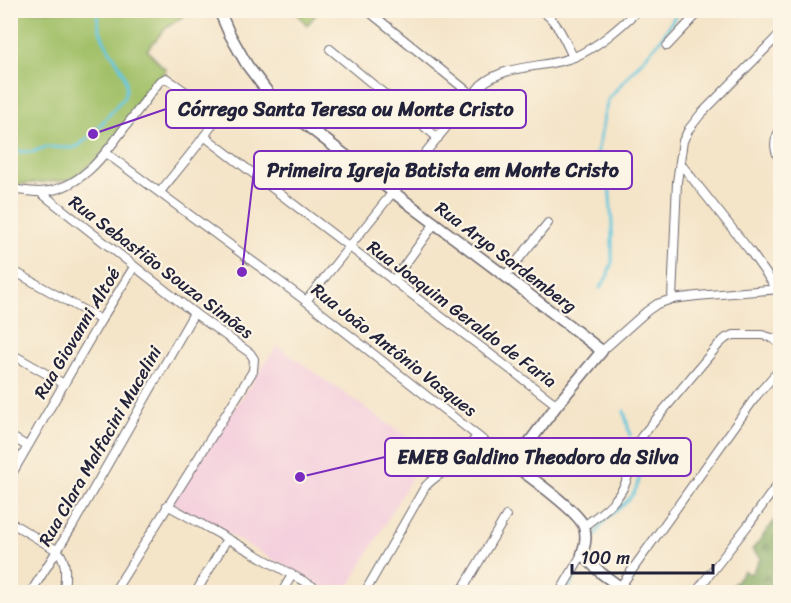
<svg xmlns="http://www.w3.org/2000/svg" width="791" height="603" font-family="Sriracha,sans-serif">
<defs>
<pattern id="forest-firs" width="22" height="20" patternUnits="userSpaceOnUse" patternTransform="scale(1.5)"><rect width="22" height="20" fill="#80a65c"/><path d="M5 1l3.5 6h-7zM16 11l3.5 6h-7z" fill="#68874d"/></pattern>
</defs>
<rect width="100%" height="100%" fill="#fcf5e5"/>
<filter id="ink" filterUnits="userSpaceOnUse"><feTurbulence type="fractalNoise" baseFrequency=".0167" numOctaves="2"/><feDisplacementMap in="SourceGraphic" scale="12" xChannelSelector="R" yChannelSelector="G"/><feConvolveMatrix kernelMatrix="1 2 1 2 8 2 1 2 1" color-interpolation-filters="sRGB"/></filter>
<filter id="wash" filterUnits="userSpaceOnUse"><feTurbulence type="fractalNoise" baseFrequency=".008" numOctaves="4" result="noise"/><feDisplacementMap in="SourceGraphic" scale="24" xChannelSelector="R" yChannelSelector="G"/><feGaussianBlur stdDeviation="1.35" result="paint"/><feColorMatrix in="noise" values="0 0 0 0 0 0 0 0 0 0 0 0 0 0 0 0 0 1.4 0 .05"/><feComposite in="paint" operator="in"/></filter>
<g filter="url(#wash)">
<rect width="100%" height="100%" fill="#f4e4c8"/>
<path fill="#f4cfdd" d="M 277,346 L 427,451 L 346,592 L 331,592 L 171,502 Z"/>
<g fill="#a1c068" stroke="#627152" stroke-width="1.5">
<path d="M 11,11 L 191,11 L 165,29 L 147,50 L 166,70 L 111,144 L 96,160 L 70,180 L 11,185 Z"/>
<path d="M 295,11 L 319,11 L 307,25 Z"/>
</g>
<path fill="url(#forest-firs)" stroke="#51644c" stroke-width="1.5" d="M 780,514 L 780,592 L 727,592 L 744,571 L 751,574 L 761,558 L 752,550 Z"/>
<g fill="none" stroke-linecap="round" stroke-linejoin="round">
<g stroke="#61c6de" stroke-width="3">
<path d="M 10,151 L 32,152 L 47,147 L 72,148 L 78,146 L 93,134 L 124,97 C 134,76 111,57 103,38 C 99,29 97,20 97,10"/>
<path d="M 600,288 L 607,277 L 612,262 L 612,224 L 609,183 L 600,169 L 596,159 L 605,111 L 609,98 L 661,39 L 679,10"/>
<path d="M 624,411 L 630,435"/>
<path d="M 594,537 C 599,530 602,523 608,517 C 613,513 618,509 623,505 C 639,491 642,477 638,457"/>
<path d="M 567,592 L 578,571"/>
</g>
</g>
</g>
<g filter="url(#ink)">
<g fill="none" stroke-linecap="round" stroke-linejoin="round">
<g stroke="#6c666c" stroke-width="10">
<g id="street">
<path d="M 367,10 L 472,95"/>
<path d="M 540,10 C 557,19 565,41 573,57"/>
<path d="M 667,46 L 701,10"/>
<path d="M 330,49 L 438,138"/>
<path d="M 780,130 C 773,141 774,150 780,161"/>
<path d="M 204,136 L 557,405"/>
<path d="M 106,153 L 306,301 L 513,464"/>
<path d="M 680,163 L 750,251 L 777,289"/>
<path d="M 10,189 C 20,190 29,192 39,192 C 79,191 104,156 125,127 C 137,112 148,97 159,82 L 166,78 L 212,110 C 214,113 216,114 215,118 C 214,128 169,180 160,192"/>
<path d="M 40,192 L 194,313 L 250,353 L 254,359 L 253,371 L 114,592"/>
<path d="M 10,269 L 101,320"/>
<path d="M 505,276 L 548,223"/>
<path d="M 393,281 L 435,223"/>
<path d="M 672,299 L 677,182 L 683,141 L 689,129 L 700,115 L 780,34"/>
<path d="M 306,301 L 393,192 L 481,85 C 507,63 544,69 574,57 C 598,47 619,28 638,10"/>
<path d="M 602,351 L 647,311 L 657,304 L 672,299 L 697,296 L 780,289"/>
<path d="M 10,353 L 64,384"/>
<path d="M 10,436 L 27,446"/>
<path d="M 10,477 L 101,320 L 134,267"/>
<path d="M 167,505 L 323,592"/>
<path d="M 10,522 L 58,551 C 68,563 65,577 64,592"/>
<path d="M 584,526 C 603,512 621,500 628,476 C 633,462 633,448 642,436 L 719,344 L 726,338 L 734,335 L 762,335 L 772,338 L 780,344"/>
<path d="M 620,587 L 757,395 L 780,369"/>
<path d="M 31,592 L 73,525 L 194,313"/>
<path d="M 196,592 L 227,539"/>
<path d="M 282,592 L 292,575"/>
<path d="M 365,592 L 425,487 C 435,475 445,473 455,463 C 463,455 470,445 477,436"/>
<path d="M 461,592 L 506,516"/>
<path d="M 560,592 L 582,554"/>
<path d="M 696,592 L 749,524 L 780,481"/>
</g>
</g>
<g stroke="#6c666c" stroke-width="13">
<path id="secondary" d="M 219,10 L 229,33 L 247,65 L 269,94 L 288,111 L 393,192 L 505,276 L 602,351 L 557,405 L 513,464 C 528,476 579,511 584,527 C 587,537 585,545 582,554 L 601,573 L 627,592"/>
</g>
<use href="#street" stroke="#fff" stroke-width="8"/>
<use href="#secondary" stroke="#fff" stroke-width="10"/>
</g>
</g>
<g text-anchor="middle" stroke-width="4.5" stroke-linejoin="round" paint-order="stroke">
<g font-size="18" fill="#22223b" stroke="#fcf5e5">
<text transform="translate(506 257) rotate(37)" y="6">Rua Aryo Sardemberg</text>
<text transform="translate(161 267) rotate(37)" y="6">Rua Sebastião Souza Simões</text>
<text transform="translate(462 314) rotate(37)" y="6">Rua Joaquim Geraldo de Faria</text>
<text transform="translate(77 333) rotate(-59)" y="6">Rua Giovanni Altoé</text>
<text transform="translate(394 350) rotate(38)" y="6">Rua João Antônio Vasques</text>
<text transform="translate(100 446) rotate(-60)" y="6">Rua Clara Malfacini Mucelini</text>
</g>
</g>
<path fill="none" stroke="#7b2cbf" stroke-width="2" d="M93 134L166 109M242 272L254 170M300 477L385 457"/>
<g fill="#7b2cbf" stroke="#fcf5e5" stroke-width="2">
<circle cx="93" cy="134" r="6"/>
<circle cx="242" cy="272" r="6"/>
<circle cx="300" cy="477" r="6"/>
</g>
<g fill="#fcf5e5" stroke="#7b2cbf" stroke-width="2">
<rect x="166" y="90" width="360" height="38" rx="6"/>
<rect x="254" y="151" width="378" height="38" rx="6"/>
<rect x="385" y="438" width="306" height="38" rx="6"/>
</g>
<g font-size="20" text-anchor="middle" font-weight="bold" fill="#22223b">
<text x="346" y="116">Córrego Santa Teresa ou Monte Cristo</text>
<text x="443" y="177">Primeira Igreja Batista em Monte Cristo</text>
<text x="538" y="464">EMEB Galdino Theodoro da Silva</text>
</g>
<rect width="791" height="603" fill="none" stroke="#fcf5e5" stroke-width="36"/>
<path d="M572 564v9h141v-9" fill="none" stroke="#22223b" stroke-width="3"/>
<text x="581" y="564" font-size="18" fill="#22223b" stroke="#fcf5e5" stroke-width="4.5" paint-order="stroke">100 m</text>
</svg>
